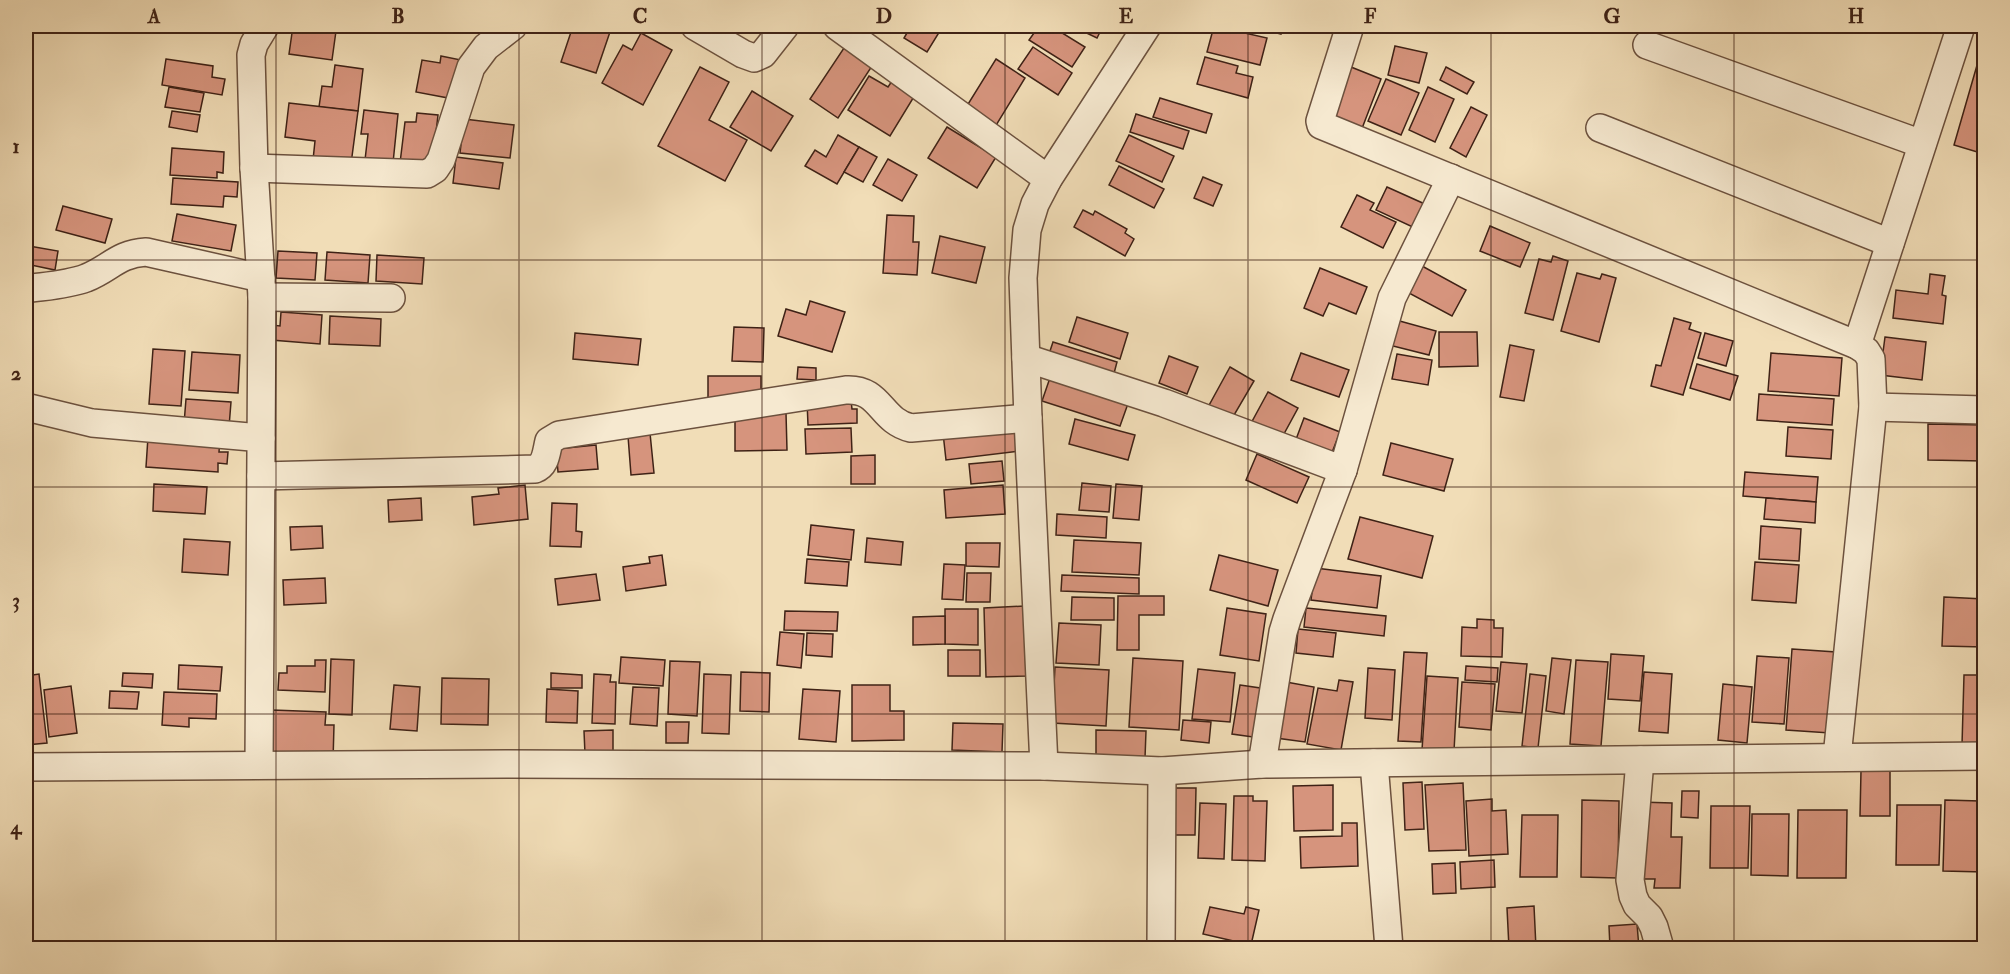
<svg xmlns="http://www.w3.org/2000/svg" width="2010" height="974" font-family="'IM FELL Double Pica',serif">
<rect width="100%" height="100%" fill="#f1ddb7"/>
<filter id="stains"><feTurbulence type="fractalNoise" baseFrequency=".00333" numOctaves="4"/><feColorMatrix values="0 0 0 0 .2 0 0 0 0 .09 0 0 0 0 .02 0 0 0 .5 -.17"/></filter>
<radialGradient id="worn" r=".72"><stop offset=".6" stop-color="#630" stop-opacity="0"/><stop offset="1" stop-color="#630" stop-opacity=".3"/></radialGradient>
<g fill="#d6947d" stroke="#3f2216" stroke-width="1.5">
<path d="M 293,26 L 336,31 L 332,60 L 289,54 Z"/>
<path d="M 573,26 L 612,26 L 596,73 L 561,62 Z"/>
<path d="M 911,26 L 943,26 L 927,52 L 904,38 Z"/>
<path d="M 1039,26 L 1051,26 L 1085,47 L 1072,67 L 1029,40 Z"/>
<path d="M 1072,26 L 1103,26 L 1097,38 Z"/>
<path d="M 1214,26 L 1267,38 L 1260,65 L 1207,52 Z"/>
<path d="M 1250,26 L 1283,26 L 1281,34 Z"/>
<path d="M 641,33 L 672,50 L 643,105 L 602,83 L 623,45 L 632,50 Z"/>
<path d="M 1984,41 L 1984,154 L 1954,145 Z"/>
<path d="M 1395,46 L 1427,53 L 1419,83 L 1388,75 Z"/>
<path d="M 1033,47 L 1072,73 L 1058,95 L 1018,69 Z"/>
<path d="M 844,48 L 872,66 L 838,118 L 810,99 Z"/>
<path d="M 441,56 L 466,61 L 459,100 L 416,92 L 422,60 L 440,63 Z"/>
<path d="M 1205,57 L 1238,66 L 1236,73 L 1253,77 L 1248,98 L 1197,84 Z"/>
<path d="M 166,59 L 213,66 L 212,77 L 225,79 L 222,95 L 162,85 Z"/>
<path d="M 996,59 L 1025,78 L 995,127 L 965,109 Z"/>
<path d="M 335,65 L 363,69 L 358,111 L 319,107 L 322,86 L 332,87 Z"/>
<path d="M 700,67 L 729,82 L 709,120 L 747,140 L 725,181 L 658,146 Z"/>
<path d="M 1351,67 L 1381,79 L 1361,131 L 1331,119 Z"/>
<path d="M 1446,67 L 1474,82 L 1467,94 L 1440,80 Z"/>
<path d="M 869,76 L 888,87 L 892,81 L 915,95 L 890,136 L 848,110 Z"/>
<path d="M 1386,79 L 1419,93 L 1401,135 L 1368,121 Z"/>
<path d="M 169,87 L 204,93 L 200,112 L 165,107 Z"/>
<path d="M 1428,87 L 1454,99 L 1435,142 L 1409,130 Z"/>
<path d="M 752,91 L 793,116 L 771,151 L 730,127 Z"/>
<path d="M 1160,98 L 1212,114 L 1206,133 L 1153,117 Z"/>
<path d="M 289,103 L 358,111 L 351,164 L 313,160 L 315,141 L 285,137 Z"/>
<path d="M 1471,107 L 1487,115 L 1466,157 L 1450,148 Z"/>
<path d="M 364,110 L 398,114 L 393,163 L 365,160 L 368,134 L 361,134 Z"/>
<path d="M 172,111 L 200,115 L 197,132 L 169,127 Z"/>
<path d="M 417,113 L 438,115 L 432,167 L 400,163 L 405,122 L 416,122 Z"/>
<path d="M 1136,114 L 1189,131 L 1183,149 L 1130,132 Z"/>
<path d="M 464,119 L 514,125 L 510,158 L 460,153 Z"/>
<path d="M 947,127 L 996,157 L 977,188 L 928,158 Z"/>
<path d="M 838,135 L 859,147 L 837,184 L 805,166 L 815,150 L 826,157 Z"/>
<path d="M 1129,135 L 1174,156 L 1162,182 L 1116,161 Z"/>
<path d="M 859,147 L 877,157 L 863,182 L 844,172 Z"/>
<path d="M 172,148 L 224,152 L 223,173 L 217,172 L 217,178 L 170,175 Z"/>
<path d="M 456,157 L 503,163 L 499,189 L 453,183 Z"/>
<path d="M 888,159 L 917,175 L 902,201 L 873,185 Z"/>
<path d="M 1119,166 L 1164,189 L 1154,208 L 1109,185 Z"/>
<path d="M 1203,177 L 1222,185 L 1213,206 L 1194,198 Z"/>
<path d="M 173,178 L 238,182 L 237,197 L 224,196 L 223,207 L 171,204 Z"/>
<path d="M 1387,187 L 1427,205 L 1417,229 L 1376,210 Z"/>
<path d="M 1357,195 L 1374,203 L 1370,210 L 1396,222 L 1383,248 L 1341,227 Z"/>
<path d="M 63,206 L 112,219 L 105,243 L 56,230 Z"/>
<path d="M 1083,210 L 1093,215 L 1095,211 L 1127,229 L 1125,233 L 1134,239 L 1125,256 L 1074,227 Z"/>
<path d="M 177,214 L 236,225 L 231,251 L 172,241 Z"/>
<path d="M 887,215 L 914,216 L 913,242 L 919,242 L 917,275 L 883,273 Z"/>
<path d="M 1490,226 L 1530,243 L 1520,267 L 1480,251 Z"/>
<path d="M 940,236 L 985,247 L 976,283 L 932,273 Z"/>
<path d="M 29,246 L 58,251 L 55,270 L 26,264 Z"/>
<path d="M 278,251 L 317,253 L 315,280 L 276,278 Z"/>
<path d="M 327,252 L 370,255 L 368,283 L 325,280 Z"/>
<path d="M 377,255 L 424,258 L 422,284 L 376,281 Z"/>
<path d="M 1553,256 L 1568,261 L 1553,320 L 1525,313 L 1539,259 L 1551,262 Z"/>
<path d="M 1422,266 L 1466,290 L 1452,316 L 1407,292 Z"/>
<path d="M 1320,268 L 1367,287 L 1356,314 L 1329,303 L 1323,316 L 1304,308 Z"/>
<path d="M 1577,273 L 1600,279 L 1602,274 L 1616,278 L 1599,342 L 1561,331 Z"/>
<path d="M 1930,274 L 1945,276 L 1942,295 L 1946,296 L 1943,324 L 1893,318 L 1896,290 L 1928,294 Z"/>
<path d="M 810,301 L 845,312 L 832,352 L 778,336 L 786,309 L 806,315 Z"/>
<path d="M 281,312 L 322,315 L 320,344 L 271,340 L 272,325 L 280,326 Z"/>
<path d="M 330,316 L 381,319 L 380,346 L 329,344 Z"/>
<path d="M 1077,317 L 1128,333 L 1120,359 L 1069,342 Z"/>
<path d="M 1674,318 L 1691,323 L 1689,329 L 1701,333 L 1683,395 L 1651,386 L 1656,365 L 1661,366 Z"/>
<path d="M 1396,320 L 1436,331 L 1429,355 L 1389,345 Z"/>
<path d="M 734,327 L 764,328 L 763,362 L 732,361 Z"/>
<path d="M 1439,332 L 1477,332 L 1478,366 L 1439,367 Z"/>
<path d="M 575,333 L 641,339 L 638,365 L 573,359 Z"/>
<path d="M 1705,333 L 1733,341 L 1726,366 L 1698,358 Z"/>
<path d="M 1885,337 L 1926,342 L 1922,380 L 1880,375 Z"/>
<path d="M 1053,342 L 1117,362 L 1112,381 L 1047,360 Z"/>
<path d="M 1510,345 L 1534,350 L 1524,401 L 1500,397 Z"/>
<path d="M 153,349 L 185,351 L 181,406 L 149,404 Z"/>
<path d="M 192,352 L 240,355 L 238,393 L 189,390 Z"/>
<path d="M 1301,353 L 1349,370 L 1339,397 L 1291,380 Z"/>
<path d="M 1771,353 L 1842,358 L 1839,396 L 1768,391 Z"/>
<path d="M 1397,354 L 1432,360 L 1428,385 L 1392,379 Z"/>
<path d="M 1169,356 L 1198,367 L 1187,394 L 1159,383 Z"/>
<path d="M 1697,364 L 1738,376 L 1730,400 L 1690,388 Z"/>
<path d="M 798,367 L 816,368 L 816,380 L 797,379 Z"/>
<path d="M 1230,367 L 1254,381 L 1230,422 L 1207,409 Z"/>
<path d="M 1052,372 L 1130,398 L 1120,426 L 1042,401 Z"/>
<rect x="708" y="376" width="53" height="24"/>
<path d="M 1268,392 L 1298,408 L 1279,443 L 1249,427 Z"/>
<path d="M 1759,394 L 1834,399 L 1832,425 L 1757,420 Z"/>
<path d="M 186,399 L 231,402 L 229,427 L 184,424 Z"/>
<path d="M 851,400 L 852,409 L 857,409 L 857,423 L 808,425 L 807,401 Z"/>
<path d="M 786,413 L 787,450 L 735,451 L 735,415 Z"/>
<path d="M 1304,418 L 1340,432 L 1331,455 L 1295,442 Z"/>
<path d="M 1075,419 L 1135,435 L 1128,460 L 1069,444 Z"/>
<path d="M 1928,424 L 1984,425 L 1984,461 L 1928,460 Z"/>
<path d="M 1018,425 L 1021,451 L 946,460 L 943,433 Z"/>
<path d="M 1788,427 L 1833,430 L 1831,459 L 1786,456 Z"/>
<path d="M 851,428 L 852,452 L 806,454 L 805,429 Z"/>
<path d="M 650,433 L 654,473 L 631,475 L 628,436 Z"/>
<path d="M 148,437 L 220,439 L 219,452 L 228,452 L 227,464 L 218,463 L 218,472 L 146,467 Z"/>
<path d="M 1391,443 L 1453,459 L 1444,491 L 1383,475 Z"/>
<path d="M 596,445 L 598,469 L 558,472 L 556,449 Z"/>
<path d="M 1257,454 L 1309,477 L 1297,503 L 1246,480 Z"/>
<path d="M 875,455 L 875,484 L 851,484 L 851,456 Z"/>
<path d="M 1002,461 L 1004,481 L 971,484 L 969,464 Z"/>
<path d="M 1745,472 L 1818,477 L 1816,502 L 1743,496 Z"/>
<path d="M 1082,483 L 1111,486 L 1109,512 L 1079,510 Z"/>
<path d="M 154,484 L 207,487 L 205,514 L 153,511 Z"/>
<path d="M 1116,484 L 1142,486 L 1139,520 L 1113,518 Z"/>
<path d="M 525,485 L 528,519 L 474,525 L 472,497 L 499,494 L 498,488 Z"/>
<path d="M 1003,485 L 1005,514 L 946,518 L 944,490 Z"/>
<path d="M 421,498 L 422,520 L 389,522 L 388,500 Z"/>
<path d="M 1766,498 L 1816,502 L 1815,523 L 1764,519 Z"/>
<path d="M 552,503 L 577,504 L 576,531 L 582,532 L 581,547 L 550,546 Z"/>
<path d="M 1057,514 L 1107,517 L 1106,538 L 1056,535 Z"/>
<path d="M 1360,517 L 1433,536 L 1422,578 L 1348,559 Z"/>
<path d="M 811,525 L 854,530 L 851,560 L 808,555 Z"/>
<path d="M 322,526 L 323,548 L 291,550 L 290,527 Z"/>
<path d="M 1761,526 L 1801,529 L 1799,561 L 1759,559 Z"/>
<path d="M 867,538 L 903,542 L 901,565 L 865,562 Z"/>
<path d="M 184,539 L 230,542 L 228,575 L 182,572 Z"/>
<path d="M 1074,540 L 1141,543 L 1139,575 L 1072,572 Z"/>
<path d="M 966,543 L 1000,543 L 999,567 L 966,566 Z"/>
<path d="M 662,555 L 666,585 L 626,591 L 623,567 L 650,563 L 649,557 Z"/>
<path d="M 1219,555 L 1278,570 L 1268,606 L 1210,590 Z"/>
<path d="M 807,559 L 849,562 L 847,586 L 805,583 Z"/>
<path d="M 1755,562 L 1799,565 L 1796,603 L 1752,600 Z"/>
<path d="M 944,564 L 965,565 L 963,600 L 942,599 Z"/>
<path d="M 1315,568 L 1381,576 L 1377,608 L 1311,600 Z"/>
<path d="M 967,573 L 991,573 L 990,602 L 966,602 Z"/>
<path d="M 596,574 L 600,600 L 558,605 L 555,579 Z"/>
<path d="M 1062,575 L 1139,578 L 1139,594 L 1061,591 Z"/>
<path d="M 325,578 L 326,603 L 284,605 L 283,580 Z"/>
<path d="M 1118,596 L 1164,596 L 1164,615 L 1139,615 L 1139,650 L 1117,650 Z"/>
<path d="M 1072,597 L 1114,598 L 1114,620 L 1071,620 Z"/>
<path d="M 1944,597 L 1984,599 L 1984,647 L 1942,646 Z"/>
<path d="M 1024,606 L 1026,676 L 986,677 L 984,608 Z"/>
<path d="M 1227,608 L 1266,614 L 1259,661 L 1220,655 Z"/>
<path d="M 1306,608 L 1386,616 L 1384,636 L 1304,627 Z"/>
<path d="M 945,609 L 978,609 L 978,645 L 945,644 Z"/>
<path d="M 785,611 L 838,612 L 837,631 L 784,630 Z"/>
<path d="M 945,616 L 945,644 L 913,645 L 913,617 Z"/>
<path d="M 1477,619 L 1494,620 L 1494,628 L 1503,628 L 1502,657 L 1461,656 L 1462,627 L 1477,628 Z"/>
<path d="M 1059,623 L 1101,625 L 1099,665 L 1056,663 Z"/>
<path d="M 1298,629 L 1336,633 L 1333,657 L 1296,653 Z"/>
<path d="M 780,632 L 804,634 L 801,668 L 777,665 Z"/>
<path d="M 807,633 L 833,634 L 832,657 L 806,655 Z"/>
<path d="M 1792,649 L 1836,652 L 1830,733 L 1786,730 Z"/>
<rect x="948" y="650" width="32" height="26"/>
<path d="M 1404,652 L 1427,653 L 1421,742 L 1398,741 Z"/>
<path d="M 1611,654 L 1644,656 L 1640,701 L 1608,699 Z"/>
<path d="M 1757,656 L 1789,658 L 1784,724 L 1752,722 Z"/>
<path d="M 621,657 L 665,660 L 663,686 L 619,683 Z"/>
<path d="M 1133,658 L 1183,661 L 1179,730 L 1129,727 Z"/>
<path d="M 1552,658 L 1571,660 L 1564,714 L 1546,711 Z"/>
<path d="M 331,659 L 354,660 L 352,715 L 329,714 Z"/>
<path d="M 315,660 L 326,660 L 325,692 L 278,690 L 279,673 L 287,673 L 287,666 L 315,666 Z"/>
<path d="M 1576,660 L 1608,662 L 1601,746 L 1570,744 Z"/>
<path d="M 670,661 L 700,662 L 697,716 L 668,714 Z"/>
<path d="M 1501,662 L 1527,664 L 1522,713 L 1496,711 Z"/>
<path d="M 179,665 L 222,667 L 220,691 L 178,689 Z"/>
<path d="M 1466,666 L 1498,668 L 1497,682 L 1465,680 Z"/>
<path d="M 1055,667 L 1109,670 L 1106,726 L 1052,723 Z"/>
<path d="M 1368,668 L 1395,670 L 1392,720 L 1365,718 Z"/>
<path d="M 1198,669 L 1235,673 L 1230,722 L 1192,719 Z"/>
<path d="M 741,672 L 770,673 L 769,712 L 740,711 Z"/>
<path d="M 1644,672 L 1672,674 L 1668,733 L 1639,731 Z"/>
<path d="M 123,673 L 153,674 L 152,688 L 122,686 Z"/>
<path d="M 551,673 L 582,675 L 582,688 L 551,688 Z"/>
<path d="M 39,674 L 47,743 L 26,745 L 26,676 Z"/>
<path d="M 594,674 L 611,675 L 610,682 L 616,682 L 615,724 L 592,723 Z"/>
<path d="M 704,674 L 731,675 L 729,734 L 702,733 Z"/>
<path d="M 1530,674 L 1546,676 L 1538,748 L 1522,746 Z"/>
<path d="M 1964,675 L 1984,675 L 1984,745 L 1962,745 Z"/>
<path d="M 1427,676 L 1458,678 L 1454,751 L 1422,750 Z"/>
<path d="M 442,678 L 489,679 L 488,725 L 441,724 Z"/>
<path d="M 1339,680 L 1353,682 L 1341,750 L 1307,744 L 1318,688 L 1337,691 Z"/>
<path d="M 1286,682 L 1314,687 L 1305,742 L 1276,738 Z"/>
<path d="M 1462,682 L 1495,684 L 1491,730 L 1459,727 Z"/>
<path d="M 1723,684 L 1752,687 L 1747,743 L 1718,740 Z"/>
<path d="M 394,685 L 420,687 L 417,731 L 390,729 Z"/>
<path d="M 852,685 L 890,685 L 890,711 L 904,711 L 904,740 L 852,741 Z"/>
<path d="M 1240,685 L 1267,689 L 1260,738 L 1232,734 Z"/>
<path d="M 71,686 L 77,733 L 49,737 L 44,690 Z"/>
<path d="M 633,687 L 659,688 L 657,726 L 630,724 Z"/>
<path d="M 547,689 L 578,691 L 577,723 L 546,722 Z"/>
<path d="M 803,689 L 840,691 L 836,742 L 799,739 Z"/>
<path d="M 110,691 L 139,692 L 137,709 L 109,708 Z"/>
<path d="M 164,692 L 217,694 L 216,719 L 189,718 L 189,727 L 162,725 Z"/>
<path d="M 272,710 L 326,712 L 325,725 L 334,725 L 333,761 L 270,759 Z"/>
<path d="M 1183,720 L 1211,722 L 1209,743 L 1181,740 Z"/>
<path d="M 666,722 L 689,722 L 688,743 L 666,743 Z"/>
<path d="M 953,723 L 1003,724 L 1002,752 L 952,750 Z"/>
<path d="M 613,730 L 613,754 L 585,754 L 584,731 Z"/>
<path d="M 1096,730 L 1146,731 L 1145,758 L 1096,758 Z"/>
<path d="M 1861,771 L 1890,771 L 1890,816 L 1860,816 Z"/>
<path d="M 1422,782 L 1424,829 L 1405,830 L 1403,783 Z"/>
<path d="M 1463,783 L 1466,850 L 1429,851 L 1425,785 Z"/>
<path d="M 1333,785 L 1333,830 L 1294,831 L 1293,786 Z"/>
<path d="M 1175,788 L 1196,788 L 1195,835 L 1174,835 Z"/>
<path d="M 1682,791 L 1699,791 L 1698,818 L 1681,817 Z"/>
<path d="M 1234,796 L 1253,796 L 1253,801 L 1267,801 L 1265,861 L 1232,860 Z"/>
<path d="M 1492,799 L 1492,811 L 1506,810 L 1508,854 L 1469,856 L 1466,801 Z"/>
<path d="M 1582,800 L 1619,801 L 1618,878 L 1581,877 Z"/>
<path d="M 1945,800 L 1980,801 L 1980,843 L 1984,844 L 1984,872 L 1943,871 Z"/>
<path d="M 1639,802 L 1672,803 L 1671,837 L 1682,837 L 1680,888 L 1654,888 L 1655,879 L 1637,879 Z"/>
<path d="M 1200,803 L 1226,804 L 1224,859 L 1198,858 Z"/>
<path d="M 1897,805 L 1941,805 L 1939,865 L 1896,865 Z"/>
<path d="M 1711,806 L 1750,806 L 1748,868 L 1710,868 Z"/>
<path d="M 1798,810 L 1847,810 L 1846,878 L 1797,878 Z"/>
<path d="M 1752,814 L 1789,814 L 1788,876 L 1751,875 Z"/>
<path d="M 1522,815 L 1558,815 L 1557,877 L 1520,877 Z"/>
<path d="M 1342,823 L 1357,823 L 1358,866 L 1301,868 L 1300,837 L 1342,836 Z"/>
<path d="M 1494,860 L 1495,887 L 1461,889 L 1460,862 Z"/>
<path d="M 1455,863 L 1456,893 L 1433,894 L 1432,864 Z"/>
<path d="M 1534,906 L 1536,948 L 1509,948 L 1507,908 Z"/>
<path d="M 1210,907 L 1244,914 L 1246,907 L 1259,910 L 1251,945 L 1203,934 Z"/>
<path d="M 1637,924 L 1639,948 L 1610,948 L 1609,926 Z"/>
</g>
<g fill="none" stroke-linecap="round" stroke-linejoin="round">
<g stroke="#6c513e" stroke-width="30">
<g id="minor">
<path d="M 695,26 L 743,54 L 754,58 L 763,54 L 785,26"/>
<path d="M 837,26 L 1048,179"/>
<path d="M 1350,26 L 1320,121 L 1321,125 L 1857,345 L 1866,351 L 1871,359 L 1873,407 L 1837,757"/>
<path d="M 1647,45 L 1922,144"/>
<path d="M 1600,128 L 1890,243"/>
<path d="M 254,168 L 427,174 L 435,169 L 441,160 L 471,67 L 486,47 L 513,26"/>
<path d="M 26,289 C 46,286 67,285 86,278 C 111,268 117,254 146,252 L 261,278"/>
<path d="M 262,297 L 391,298"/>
<path d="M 1857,345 L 1961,26"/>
<path d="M 1026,358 L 1164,403 L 1343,470"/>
<path d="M 26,407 L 92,423 L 261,438"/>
<path d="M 1873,407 L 1984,410"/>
<path d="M 261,476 L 535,469 C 546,465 546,453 549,441 L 559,435 L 846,390 C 881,388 880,421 911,428 L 1028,418"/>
<path d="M 1640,760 L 1630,880 L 1633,896 L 1637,905 L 1649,917 L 1654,927 L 1660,948"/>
<path d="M 1374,763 L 1389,948"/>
<path d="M 1262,764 L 1283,632 L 1287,619 L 1343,470 L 1392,298 L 1451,178"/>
<path d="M 259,765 L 262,297 L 254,168 L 251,55 L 254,44 L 265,26"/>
<path d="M 1044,766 L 1028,418 L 1023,278 L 1027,230 L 1035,204 L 1048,179 L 1147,26"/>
<path d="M 26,767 L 506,764 L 1044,766 L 1162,771 L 1262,764 L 1984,756"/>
<path d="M 1161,948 L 1162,771"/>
</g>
</g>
<use href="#minor" stroke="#f6e9d0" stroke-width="27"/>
</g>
<path fill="none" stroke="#3f2216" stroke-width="1.5" stroke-opacity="0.55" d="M 276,26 L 276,948M 519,26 L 519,948M 762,26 L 762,948M 1005,26 L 1005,948M 1248,26 L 1248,948M 1491,26 L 1491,948M 1734,26 L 1734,948M 26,260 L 1984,260M 26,487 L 1984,487M 26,714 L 1984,714"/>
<rect width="2010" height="974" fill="none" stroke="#f1ddb7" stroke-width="66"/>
<rect x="33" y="33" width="1944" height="908" fill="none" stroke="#3f2216" stroke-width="2"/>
<g font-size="20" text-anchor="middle" font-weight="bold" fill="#3f2216">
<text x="154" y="23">A</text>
<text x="398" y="23">B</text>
<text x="640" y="23">C</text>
<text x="884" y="23">D</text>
<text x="1126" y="23">E</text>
<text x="1370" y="23">F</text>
<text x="1612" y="23">G</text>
<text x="1856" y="23">H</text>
<text x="16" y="153">1</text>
<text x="16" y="380">2</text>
<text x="16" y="607">3</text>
<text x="16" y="834">4</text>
</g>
<rect width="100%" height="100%" filter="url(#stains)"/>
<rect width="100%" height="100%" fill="url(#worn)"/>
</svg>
